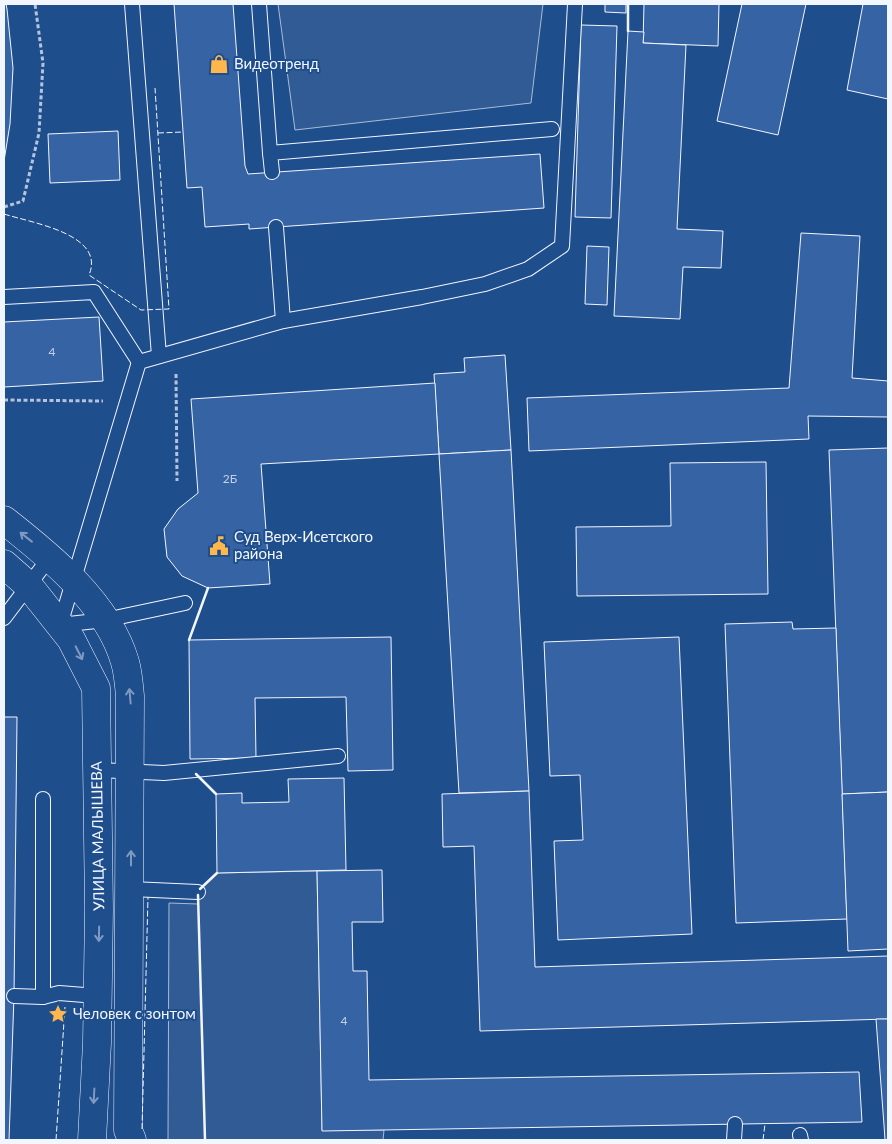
<svg xmlns="http://www.w3.org/2000/svg" width="892" height="1144" font-family="Lato,sans-serif">
<rect width="100%" height="100%" fill="#1f4e8c"/>
<g fill="#305b95" stroke="#a8bbd7">
<path d="M 278,4 L 543,4 L 531,103 L 295,130 Z"/>
<path d="M 317,871 L 322,1130 L 384,1130 L 383,1140 L 168,1140 L 169,903 L 198,904 L 198,892 L 217,873 Z"/>
</g>
<g fill="#3563a3" stroke="#f2f6ff">
<path d="M 4,4 L 6,4 L 7,9 L 13,68 L 10,124 L 4,161 Z"/>
<path d="M 174,4 L 233,4 L 245,166 L 248,174 L 540,154 L 544,208 L 249,229 L 249,224 L 205,227 L 202,187 L 187,188 Z"/>
<path d="M 605,4 L 626,4 L 626,13 L 605,12 Z"/>
<path d="M 644,4 L 719,4 L 718,46 L 643,43 Z"/>
<path d="M 742,4 L 806,4 L 778,135 L 717,121 Z"/>
<path d="M 863,4 L 888,4 L 888,99 L 847,90 Z"/>
<path d="M 581,25 L 617,26 L 611,218 L 575,217 Z"/>
<path d="M 628,31 L 644,32 L 643,43 L 686,45 L 677,229 L 723,231 L 721,268 L 683,267 L 680,319 L 614,316 Z"/>
<path d="M 118,131 L 120,180 L 50,183 L 48,134 Z"/>
<path d="M 801,233 L 860,236 L 852,378 L 888,381 L 888,417 L 808,416 L 809,439 L 529,451 L 527,398 L 789,388 Z"/>
<path d="M 587,246 L 609,247 L 607,305 L 585,304 Z"/>
<path d="M 99,317 L 103,381 L 4,387 L 4,322 Z"/>
<path d="M 505,355 L 511,450 L 439,454 L 434,374 L 465,372 L 464,358 Z"/>
<path d="M 435,383 L 439,454 L 261,464 L 270,584 L 208,588 L 182,576 L 167,557 L 164,529 L 178,509 L 198,493 L 191,399 Z"/>
<path d="M 888,448 L 888,792 L 842,794 L 829,450 Z"/>
<path d="M 511,450 L 529,791 L 459,793 L 439,454 Z"/>
<path d="M 766,462 L 768,594 L 577,596 L 576,527 L 671,526 L 670,463 Z"/>
<path d="M 792,622 L 793,629 L 836,628 L 847,919 L 736,923 L 725,624 Z"/>
<path d="M 391,637 L 393,770 L 348,771 L 346,697 L 255,698 L 256,758 L 190,759 L 189,640 Z"/>
<path d="M 679,637 L 692,934 L 558,940 L 554,841 L 583,840 L 580,775 L 550,776 L 544,642 Z"/>
<path d="M 4,717 L 17,717 L 14,996 L 9,1140 L 4,1140 Z"/>
<path d="M 344,778 L 346,870 L 217,873 L 216,794 L 242,793 L 242,803 L 289,802 L 288,779 Z"/>
<path d="M 529,791 L 535,967 L 888,956 L 888,1019 L 480,1031 L 474,846 L 443,847 L 442,794 Z"/>
<path d="M 888,792 L 888,949 L 848,951 L 842,794 Z"/>
<path d="M 382,870 L 383,922 L 352,922 L 353,971 L 367,971 L 369,1080 L 859,1072 L 862,1122 L 322,1131 L 317,871 Z"/>
<path d="M 876,1019 L 888,1019 L 888,1140 L 885,1140 L 884,1125 Z"/>
</g>
<g fill="none" stroke-linecap="round" stroke-linejoin="round">
<g stroke="#f2f6ff" stroke-width="16">
<g id="lane">
<path d="M 132,4 L 159,356"/>
<path d="M 259,4 L 270,153"/>
<path d="M 272,172 L 270,153 L 552,129"/>
<path d="M 276,227 L 283,321"/>
<path d="M 4,297 L 94,292 L 139,362"/>
<path d="M 185,603 L 105,620 L 60,625 L 139,362 L 283,321 L 422,297 L 485,284 L 528,269 L 562,246 L 575,4"/>
<path d="M 4,618 L 50,557"/>
<path d="M 98,770 L 164,773 L 338,756"/>
<path d="M 131,889 L 198,892"/>
<path d="M 14,996 L 43,997 L 59,993 L 97,996"/>
<path d="M 43,997 L 43,799"/>
<path d="M 800,1135 L 801,1140"/>
<path d="M 734,1140 L 735,1124"/>
</g>
</g>
<g stroke="#f2f6ff" stroke-width="29">
<g id="secondary">
<path d="M 4,520 C 50,556 108,603 125,662 C 128,672 129,685 130,696 L 128,1130 L 132,1140"/>
<path d="M 4,564 L 29,586 L 71,639 L 96,688 L 99,909 L 97,1043 L 92,1140"/>
</g>
</g>
<g stroke="#b3c4dc" stroke-width="3" stroke-dasharray="4 2.5" stroke-linecap="butt">
<path d="M 4,207 L 23,201 L 39,133 L 43,63 L 35,4"/>
<path d="M 176,374 L 177,481"/>
<path d="M 4,400 L 103,401"/>
</g>
<use href="#lane" stroke="#1f4e8c" stroke-width="14"/>
<use href="#secondary" stroke="#1f4e8c" stroke-width="28"/>
<g stroke="#f2f6ff" stroke-width="1" stroke-dasharray="6 2.5" stroke-linecap="butt">
<path d="M 158,133 L 183,132"/>
<path d="M 4,214 C 32,223 106,234 89,275 L 141,310 L 169,309 L 155,88"/>
<path d="M 142,1129 L 148,897"/>
<path d="M 56,1140 L 65,1007"/>
<path d="M 763,1140 L 765,1124"/>
</g>
<g stroke="#f2f6ff" stroke-width="2.5">
<path d="M 628,31 L 628,4"/>
<path d="M 189,640 L 208,588"/>
<path d="M 196,774 L 216,794"/>
<path d="M 200,889 L 217,873"/>
<path d="M 198,895 L 205,1140"/>
</g>
</g>
<defs><path id="oneway-shaft" d="M-6 0H5M1.5-3L5.5 0L1.5 3" fill="none" stroke-width="1.6" stroke-linecap="round" stroke-linejoin="round" transform="scale(1.25)"/></defs>
<g stroke="#7e9ac0">
<use href="#oneway-shaft" transform="translate(26 537) rotate(-142)"/>
<use href="#oneway-shaft" transform="translate(79 653) rotate(63)"/>
<use href="#oneway-shaft" transform="translate(130 696) rotate(-95)"/>
<use href="#oneway-shaft" transform="translate(131 858) rotate(-90)"/>
<use href="#oneway-shaft" transform="translate(99 934) rotate(91)"/>
<use href="#oneway-shaft" transform="translate(94 1096) rotate(93)"/>
</g>
<defs>
<g id="shop-bare" transform="scale(1.5)"><path d="M-5-2.5h2.3a2.7 3.5 0 0 1 5.4 0H5L5.5 6h-11ZM-1.5-2.5h3a1.5 2.3 0 0 0-3 0Z" fill="#ffb74d" stroke="#1f4e8c" stroke-width="2.5" paint-order="stroke"/></g>
<g id="civic-bare" transform="scale(1.5)"><path d="M-.6-6.5H3V-4.5H.6V-3L4-1V1h2V6H-6V1h2V-1L-.6-3ZM-1.2 2.5V6h2.4V2.5Z" fill="#ffb74d" stroke="#1f4e8c" stroke-width="2.5" paint-order="stroke"/></g>
<g id="sight-bare" transform="scale(1.5)"><path d="M0-6L1.8-2.2L6-1.7L2.9 1.2L3.7 5.4L0 3.3L-3.7 5.4L-2.9 1.2L-6-1.7L-1.8-2.2Z" fill="#ffb74d" stroke="#1f4e8c" stroke-width="2.5" paint-order="stroke"/></g>
</defs>
<g fill-rule="evenodd">
<use href="#shop-bare" x="219" y="64"/>
<use href="#civic-bare" x="219" y="546"/>
<use href="#sight-bare" x="58" y="1014"/>
</g>
<g text-anchor="middle" stroke-width="4" stroke-linejoin="round" paint-order="stroke">
<g font-size="12" fill="#c3d1e8">
<text x="52" y="356">4</text>
<text x="230" y="483">2Б</text>
<text x="344" y="1025">4</text>
</g>
<g font-size="15" fill="#f2f6ff" stroke="#1f4e8c" text-anchor="start">
<text x="234" y="69">Видеотренд</text>
<text x="234" y="542">Суд Верх-Исетского<tspan x="234" dy="17">района</tspan></text>
<text x="73" y="1019">Человек с зонтом</text>
</g>
<g font-size="15" fill="#f2f6ff" stroke="#1f4e8c">
<text transform="translate(98 836) rotate(-91)" y="5">УЛИЦА МАЛЫШЕВА</text>
</g>
</g>
<rect width="892" height="1144" fill="none" stroke="#f2f6ff" stroke-width="10"/>
</svg>
